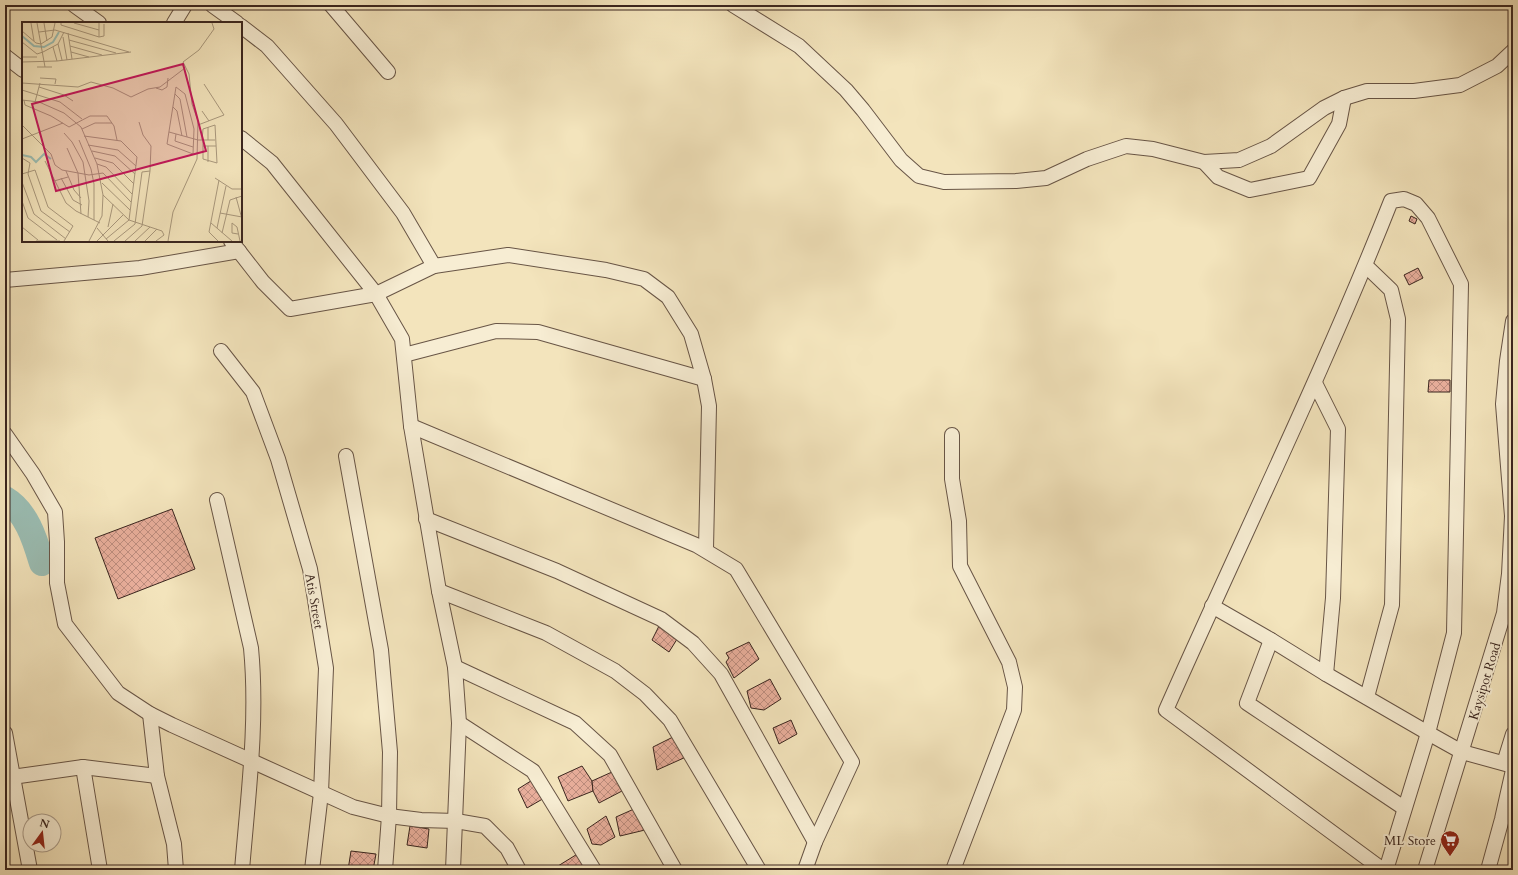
<svg xmlns="http://www.w3.org/2000/svg" width="1518" height="875" font-family="Cardo,serif">
<defs>
<pattern id="building-cross-hatch" width="8" height="8" patternUnits="userSpaceOnUse"><rect width="8" height="8" fill="#e8ae9b"/><path d="M0 0l8 8M0 8l8-8" fill="none" stroke="#bd8d7e"/></pattern>
</defs>
<rect width="100%" height="100%" fill="#f3e4bc"/>
<filter id="stains"><feTurbulence type="fractalNoise" baseFrequency=".005" numOctaves="4"/><feColorMatrix values="0 0 0 0 .2 0 0 0 0 .09 0 0 0 0 .02 0 0 0 .5 -.17"/></filter>
<radialGradient id="worn" r=".72"><stop offset=".6" stop-color="#630" stop-opacity="0"/><stop offset="1" stop-color="#630" stop-opacity=".3"/></radialGradient>
<g fill="none" stroke-linecap="round" stroke-linejoin="round">
<path stroke="#9bbeb4" stroke-width="26" d="M 5,499 C 27,512 35,540 42,563"/>
</g>
<g fill="url(#building-cross-hatch)" stroke="#3a251e">
<path d="M 1411,216 L 1417,219 L 1415,224 L 1409,221 Z"/>
<path d="M 1418,268 L 1423,278 L 1409,285 L 1404,275 Z"/>
<path d="M 1429,380 L 1450,380 L 1450,392 L 1428,392 Z"/>
<path d="M 172,509 L 195,569 L 118,599 L 95,538 Z"/>
<path d="M 659,626 L 679,636 L 669,652 L 652,640 Z"/>
<path d="M 749,642 L 759,659 L 734,678 L 726,662 L 729,658 L 726,653 Z"/>
<path d="M 770,679 L 781,699 L 764,710 L 751,708 L 747,691 Z"/>
<path d="M 791,720 L 797,734 L 779,744 L 773,728 Z"/>
<path d="M 675,736 L 686,757 L 657,770 L 653,747 Z"/>
<path d="M 582,766 L 592,781 L 593,791 L 568,801 L 558,777 Z"/>
<path d="M 612,772 L 622,791 L 599,803 L 593,791 L 592,781 Z"/>
<path d="M 534,779 L 546,797 L 527,808 L 518,789 Z"/>
<path d="M 634,809 L 645,830 L 620,836 L 616,817 Z"/>
<path d="M 606,816 L 615,837 L 601,845 L 592,844 L 587,829 Z"/>
<path d="M 410,826 L 429,829 L 427,848 L 407,845 Z"/>
<path d="M 351,851 L 376,854 L 373,870 L 348,870 Z"/>
<path d="M 579,853 L 588,870 L 561,870 L 558,866 Z"/>
<path d="M 414,868 L 430,870 L 414,870 Z"/>
</g>
<g fill="none" stroke-linecap="round" stroke-linejoin="round">
<g stroke="#685546" stroke-width="16">
<g id="minor">
<path d="M 74,5 L 99,23"/>
<path d="M 212,5 L 237,23"/>
<path d="M 331,5 L 388,72"/>
<path d="M 733,5 L 799,46 L 846,90 L 863,110 L 901,160 L 919,176 L 944,182 L 1016,181 L 1046,178 L 1087,159 L 1126,146 L 1153,149 L 1204,162 L 1239,160 L 1271,146 L 1324,108 L 1344,98 L 1367,91 L 1414,91 L 1460,85 L 1497,66 L 1513,51"/>
<path d="M 174,23 L 185,5"/>
<path d="M 241,26 L 267,46 L 336,124 L 403,213 L 434,266"/>
<path d="M 5,56 L 23,70"/>
<path d="M 241,138 L 272,163 L 376,294 L 402,339 L 411,426 L 439,591 L 455,667 L 459,723 L 453,870"/>
<path d="M 1204,162 L 1218,177 L 1250,190 L 1309,178 L 1339,124 L 1344,98"/>
<path d="M 231,241 L 263,282 L 290,309 L 376,294 L 434,266 L 508,255 L 606,270 L 644,279 L 668,297 L 691,334 L 704,379 L 709,406 L 706,549"/>
<path d="M 1366,266 L 1391,290 L 1398,319 L 1392,605 L 1367,697"/>
<path d="M 5,280 L 140,268 L 239,251"/>
<path d="M 221,351 L 253,392 L 278,459 L 310,569 L 326,668 L 321,793 L 312,870"/>
<path d="M 404,355 L 496,331 L 538,332 L 704,379"/>
<path d="M 1315,383 L 1338,429 L 1333,598 L 1326,674"/>
<path d="M 411,426 L 696,545 L 736,569 L 852,762 L 815,842 L 805,870"/>
<path d="M 5,434 L 33,474 L 55,512 L 57,542 L 57,583 L 65,624 L 118,693 L 150,714 L 172,725 L 353,807 L 389,816 L 421,820 L 456,821 L 485,826 L 507,848 L 519,870"/>
<path d="M 952,435 L 952,479 L 959,521 L 960,566 L 1009,662 L 1015,687 L 1014,710 L 953,870"/>
<path d="M 346,456 L 381,650 L 390,752 L 389,816 L 385,870"/>
<path d="M 217,500 L 251,648 C 258,721 248,796 242,870"/>
<path d="M 426,519 L 557,571 L 661,619 L 693,643 L 721,674 L 815,842"/>
<path d="M 439,591 L 546,633 L 615,671 L 645,694 L 670,720 L 759,870"/>
<path d="M 1212,606 L 1271,640 L 1326,674 L 1428,733 L 1462,752 L 1513,766"/>
<path d="M 1271,640 L 1247,703 L 1404,808"/>
<path d="M 455,667 L 575,723 L 610,755 L 675,870"/>
<path d="M 150,714 L 157,776 L 174,844 L 176,870"/>
<path d="M 459,723 L 533,771 L 594,870"/>
<path d="M 5,733 L 30,870"/>
<path d="M 1504,763 L 1513,734"/>
<path d="M 83,767 L 100,870"/>
<path d="M 12,777 L 83,767 L 157,776"/>
<path d="M 1383,870 L 1166,710 C 1241,540 1323,373 1391,201 L 1404,199 L 1416,204 L 1428,218 L 1461,284 L 1454,633 L 1428,733 L 1386,870"/>
<path d="M 1425,870 L 1504,613 L 1509,574 L 1512,516 L 1503,404 L 1507,361 L 1513,321"/>
<path d="M 1488,870 L 1502,819 L 1513,770"/>
</g>
</g>
<use href="#minor" stroke="#f7edd3" stroke-width="14"/>
</g>
<defs>
<g id="supermarket-pin" transform="scale(1)"><path d="M0 17L-7.5 6A9.5 9.5 0 1 1 7.5 6Z" fill="#8f2418" stroke="#f7edd3"/><path d="M-6-5.5h2.5l.6 2H6L4.5 2H-2.5L-4.4-4H-6ZM-1.5 3.2a1.3 1.3 0 1 0 .1 0ZM3 3.2a1.3 1.3 0 1 0 .1 0Z" fill="#fff"/></g>
</defs>
<g fill-rule="evenodd">
<use href="#supermarket-pin" x="1450" y="840"/>
</g>
<g text-anchor="middle" stroke-width="4" stroke-linejoin="round" paint-order="stroke">
<g font-size="13" fill="#3a251e" stroke="#f7edd3">
<text transform="translate(315 601) rotate(80)" y="5">Atis Street</text>
<text transform="translate(1484 681) rotate(-73)" y="5">Kaysipot Road</text>
</g>
<g font-size="13" fill="#3a251e" stroke="#f7edd3" text-anchor="end">
<text x="1436" y="845">ML Store</text>
</g>
</g>
<g transform="translate(22 22)">
<rect width="220" height="220" fill="#f3e4bc"/>
<path fill="none" stroke="#9bbeb4" stroke-width="2" d="M 0,14 L 12,24 L 22,25 L 31,20 L 37,10M 0,133 L 9,135 L 14,140 L 22,132 L 29,137"/>
<path fill="none" stroke="#a9987d" stroke-width="1" d="M 9,1 L 12,19M 15,1 L 23,45M 22,1 L 25,19M 39,1 L 39,3 L 77,15 L 82,14 L 82,2M 52,1 L 77,8M 0,9 L 14,21 L 19,22 L 30,15 L 33,1M 17,10 L 33,8 L 107,30M 46,11 L 50,37M 41,15 L 45,38M 77,15 L 77,1M 47,18 L 94,31M 0,20 L 15,32 L 21,30 L 36,22 L 42,10M 36,22 L 40,38M 48,24 L 80,33M 31,25 L 35,39M 49,30 L 67,35M 0,35 L 15,35M 0,40 L 35,39 L 109,30M 15,45 L 30,45M 18,56 L 34,57 L 33,62M 0,61 L 56,65 L 69,60 L 91,66 L 109,75 L 126,67 L 138,65 L 163,46M 17,65 L 42,73 L 51,79M 154,65 L 163,72 L 172,107 L 171,132 L 145,122 ZM 134,66 L 140,68 L 145,65 L 146,56M 0,68 L 38,80 L 60,97M 153,72 L 158,77 L 165,115M 0,78 L 17,80 L 42,91 L 59,105 L 75,142 L 81,173 L 80,194 L 67,219M 2,78 L 3,83 L 29,94 L 47,105 L 68,94 L 85,94 L 92,104 L 95,118M 13,80 L 18,61M 151,85 L 155,89 L 160,114M 180,89 L 187,99M 0,103 L 29,132 L 33,143 L 40,148 L 67,153 L 81,151 L 109,180M 176,103 L 202,93 L 182,62M 186,105 L 186,118M 60,107 L 73,101 L 90,101M 147,110 L 176,118 L 193,118M 42,111 L 50,120 L 61,140 L 67,179 L 66,195M 154,112 L 153,119 L 171,125M 62,114 L 99,119 L 115,135 L 107,198 L 84,217M 0,117 L 41,101M 57,118 L 69,147 L 72,162 L 72,198M 180,118 L 181,107 L 193,103 L 195,141 L 181,137 L 181,118M 66,123 L 96,128 L 114,144M 181,124 L 194,124M 45,126 L 56,151 L 59,192M 70,129 L 93,134 L 113,152M 0,136 L 8,141 L 6,152 L 19,189 L 48,210M 73,136 L 91,141 L 112,162M 23,139 L 44,181 L 54,189 L 78,201M 186,140 L 186,124M 75,142 L 84,145 L 110,172M 44,149 L 52,168 L 59,176M 0,152 L 13,148 L 26,185 L 51,204 L 42,219M 39,156 L 51,178 L 60,183M 193,156 L 210,167 L 220,167M 32,159 L 46,155M 0,160 L 12,192 L 44,217M 80,161 L 108,188M 81,173 L 107,198 L 140,209 L 142,213 L 134,219M 214,175 L 220,197M 0,179 L 6,196 L 35,218M 198,191 L 220,195M 189,201 L 210,219M 0,205 L 16,218M 86,205 L 91,182M 75,206 L 86,219M 195,206 L 204,164M 200,211 L 208,178 L 220,174M 216,212 L 210,211 L 210,201 L 215,205 L 218,219M 14,219 L 38,219M 75,219 L 101,193M 92,219 L 113,202 L 120,150 L 128,149M 103,219 L 120,204 L 128,149 L 129,124 L 121,113 L 117,100M 113,219 L 128,205M 123,219 L 135,207M 146,219 L 151,190 L 175,137 L 176,99 L 170,82 L 167,52 L 161,40 L 177,28 L 192,7 L 190,1M 196,219 L 187,210 L 197,158"/>
<path fill="#c2185b" fill-opacity="0.15" stroke="#c2185b" stroke-width="2" d="M 161,42 L 184,129 L 34,169 L 10,82 Z"/>
<rect width="220" height="220" fill="none" stroke="#3a251e" stroke-width="2"/>
</g>
<rect width="1518" height="875" fill="none" stroke="#f3e4bc" stroke-width="20"/>
<rect x="6" y="6" width="1506" height="863" fill="none" stroke="#3a251e" stroke-width="2"/>
<rect x="10" y="10" width="1498" height="855" fill="none" stroke="#3a251e"/>
<g transform="translate(42 833) rotate(15)"><circle r="19" fill="#f7edd3" stroke="#ab9d8b"/>
<path d="M0-3L7 15L0 10L-7 15Z" fill="#8f2418"/>
<text y="-6" font-size="11" font-weight="bold" text-anchor="middle" fill="#3a251e">N</text>
</g>
<rect width="100%" height="100%" filter="url(#stains)"/>
<rect width="100%" height="100%" fill="url(#worn)"/>
</svg>
